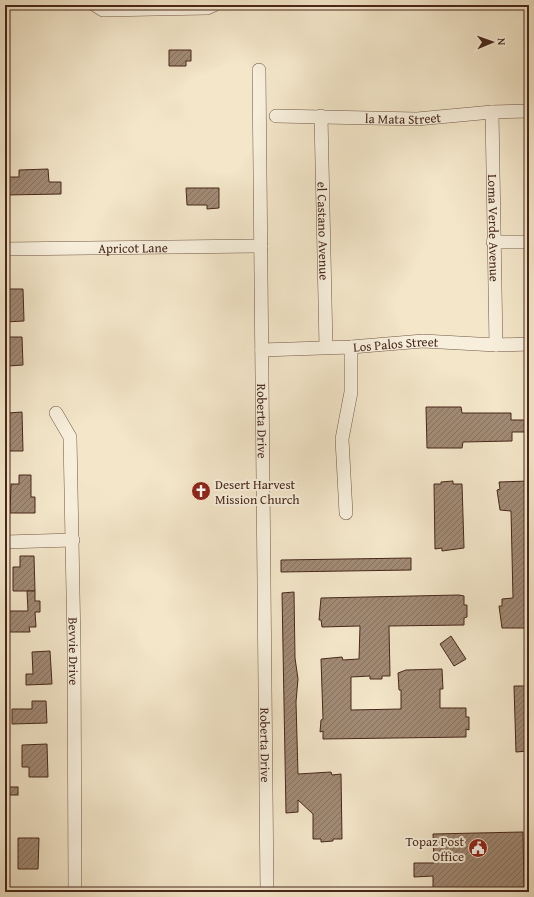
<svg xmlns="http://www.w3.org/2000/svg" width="534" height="897" font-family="'Gentium Book Plus',serif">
<defs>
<pattern id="building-hatch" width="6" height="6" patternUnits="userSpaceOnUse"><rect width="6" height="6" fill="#a18a75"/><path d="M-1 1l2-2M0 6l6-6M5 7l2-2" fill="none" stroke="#85715f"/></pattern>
</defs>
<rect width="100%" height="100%" fill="#f3e6c9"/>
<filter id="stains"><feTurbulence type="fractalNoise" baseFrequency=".005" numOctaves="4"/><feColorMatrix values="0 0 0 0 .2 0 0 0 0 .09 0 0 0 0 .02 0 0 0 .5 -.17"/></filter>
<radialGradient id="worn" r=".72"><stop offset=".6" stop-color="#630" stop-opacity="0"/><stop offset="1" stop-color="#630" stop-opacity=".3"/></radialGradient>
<g fill="url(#building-hatch)" stroke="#48271a">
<path d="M 169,50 L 191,50 L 191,61 L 186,61 L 186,66 L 169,66 Z"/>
<path d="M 48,169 L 49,182 L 61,182 L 61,194 L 5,195 L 5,177 L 19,177 L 19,170 Z"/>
<path d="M 186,188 L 219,188 L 219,208 L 207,209 L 207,205 L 187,205 Z"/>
<path d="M 7,289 L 23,289 L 24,321 L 5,322 L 5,310 L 7,310 Z"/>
<path d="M 8,337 L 22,337 L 23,365 L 8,366 Z"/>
<path d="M 426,407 L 461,407 L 462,413 L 511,413 L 511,420 L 529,420 L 529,432 L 512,432 L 512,441 L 463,442 L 462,448 L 427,448 Z"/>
<path d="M 22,412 L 23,451 L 9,451 L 8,413 Z"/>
<path d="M 19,475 L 31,475 L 31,497 L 35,497 L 35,513 L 10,513 L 11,484 L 19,484 Z"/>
<path d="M 453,481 L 453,484 L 462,484 L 464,548 L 442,551 L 442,548 L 435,549 L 434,484 L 441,484 L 441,482 Z"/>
<path d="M 529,481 L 529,628 L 502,628 L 499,606 L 502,606 L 502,599 L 513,598 L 511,511 L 500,510 L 497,490 L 500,489 L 499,482 Z"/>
<path d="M 20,556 L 34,556 L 35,591 L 13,591 L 13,567 L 20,567 Z"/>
<path d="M 411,558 L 411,570 L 281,572 L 281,560 Z"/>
<path d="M 27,591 L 35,591 L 35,601 L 40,601 L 40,612 L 35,612 L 36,627 L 29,627 L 30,632 L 8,632 L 7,627 L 5,627 L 7,611 L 28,611 Z"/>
<path d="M 294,592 L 295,658 L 298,679 L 296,702 L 298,774 L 331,772 L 332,775 L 341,774 L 342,839 L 333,839 L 333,841 L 321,842 L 321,839 L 313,839 L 313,814 L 298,800 L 298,812 L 286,813 L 282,593 Z"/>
<path d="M 459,595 L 464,596 L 464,605 L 467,605 L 467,617 L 464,618 L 464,625 L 389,626 L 390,676 L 382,676 L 382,679 L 370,679 L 370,676 L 351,677 L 351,710 L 401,709 L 401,690 L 399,690 L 398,673 L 406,670 L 442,669 L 443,689 L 440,689 L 440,708 L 466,708 L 466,717 L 469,717 L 469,730 L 466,729 L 466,737 L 323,739 L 323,731 L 320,732 L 321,720 L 323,719 L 321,659 L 342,657 L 343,660 L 359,659 L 360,626 L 322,627 L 321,620 L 319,620 L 321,598 Z"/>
<path d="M 451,636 L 466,659 L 454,666 L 440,644 Z"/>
<path d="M 50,651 L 52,684 L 26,685 L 26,674 L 33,674 L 32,652 Z"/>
<path d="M 514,686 L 529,686 L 529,751 L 516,752 Z"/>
<path d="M 32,701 L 46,701 L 47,723 L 12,724 L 12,709 L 32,709 Z"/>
<path d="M 47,744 L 48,777 L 29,777 L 29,767 L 22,767 L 22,745 Z"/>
<rect x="5" y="787" width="13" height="8"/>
<path d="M 523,832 L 524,887 L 517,888 L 517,892 L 433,892 L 433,876 L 414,877 L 414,863 L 434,863 L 433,834 Z"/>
<path d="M 18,838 L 39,838 L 38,869 L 18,869 Z"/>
</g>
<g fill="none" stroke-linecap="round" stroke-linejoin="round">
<g stroke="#735746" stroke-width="14">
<g id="minor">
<path d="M 95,5 L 103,10 L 207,8 L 214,5"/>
<path id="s1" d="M 259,70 L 267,892"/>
<path id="s2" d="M 492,112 L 496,345"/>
<path id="s3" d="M 276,116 L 417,119 L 492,112 L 529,111"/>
<path id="s4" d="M 321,116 L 326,347"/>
<path d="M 493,242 L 529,242"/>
<path id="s5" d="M 5,249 L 261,246"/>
<path id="s6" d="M 262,350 L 351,347 L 423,341 L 496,345 L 529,344"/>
<path id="s7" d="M 56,413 L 70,437 L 74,644 L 75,892"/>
<path d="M 346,513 L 342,439 L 351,392 L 351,347"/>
<path d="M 5,542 L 73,540"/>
</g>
</g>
<use href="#minor" stroke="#f7efdc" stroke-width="13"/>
</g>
<defs>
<g id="church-disc" transform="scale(1)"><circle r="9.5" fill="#8f2418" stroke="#f7efdc"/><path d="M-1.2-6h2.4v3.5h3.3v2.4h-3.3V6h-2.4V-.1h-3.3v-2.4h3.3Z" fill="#fff"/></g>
<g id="civic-disc" transform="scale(1)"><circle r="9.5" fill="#8f2418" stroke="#f7efdc"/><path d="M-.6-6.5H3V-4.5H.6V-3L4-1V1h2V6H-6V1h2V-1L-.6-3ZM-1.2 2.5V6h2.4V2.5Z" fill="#fff"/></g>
</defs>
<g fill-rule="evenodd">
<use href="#church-disc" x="201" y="491"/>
<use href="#civic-disc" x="478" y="848"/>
</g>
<g text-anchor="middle" stroke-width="4" stroke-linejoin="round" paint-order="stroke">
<g font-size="13" fill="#48271a" stroke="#f7efdc">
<text dy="5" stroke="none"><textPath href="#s3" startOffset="127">la Mata Street</textPath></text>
<text dy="5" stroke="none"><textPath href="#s2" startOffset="116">Loma Verde Avenue</textPath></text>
<text dy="5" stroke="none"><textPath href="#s4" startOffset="115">el Castano Avenue</textPath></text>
<text dy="5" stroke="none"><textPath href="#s5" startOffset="128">Apricot Lane</textPath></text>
<text dy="5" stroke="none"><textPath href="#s6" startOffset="134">Los Palos Street</textPath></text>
<text dy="5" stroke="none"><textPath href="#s1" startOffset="351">Roberta Drive</textPath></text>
<text dy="5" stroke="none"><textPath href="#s7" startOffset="242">Bevvie Drive</textPath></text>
<text dy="5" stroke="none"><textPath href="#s1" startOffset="675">Roberta Drive</textPath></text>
</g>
<g font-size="13" fill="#48271a" stroke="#f7efdc" text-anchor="start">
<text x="215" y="489">Desert Harvest<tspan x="215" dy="15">Mission Church</tspan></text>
<text x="464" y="846" text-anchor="end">Topaz Post<tspan x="464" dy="15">Office</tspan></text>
</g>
</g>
<rect width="534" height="897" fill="none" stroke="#f3e6c9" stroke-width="20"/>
<rect x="6" y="6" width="522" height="885" fill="none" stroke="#48271a" stroke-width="2"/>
<rect x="10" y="10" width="514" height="877" fill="none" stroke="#48271a"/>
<g transform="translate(492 42) rotate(88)" stroke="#f7efdc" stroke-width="3" paint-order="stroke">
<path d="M0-3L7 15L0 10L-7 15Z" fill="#48271a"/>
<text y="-6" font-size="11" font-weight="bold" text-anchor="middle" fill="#48271a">N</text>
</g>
<rect width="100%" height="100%" filter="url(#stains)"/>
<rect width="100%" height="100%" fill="url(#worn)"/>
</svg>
